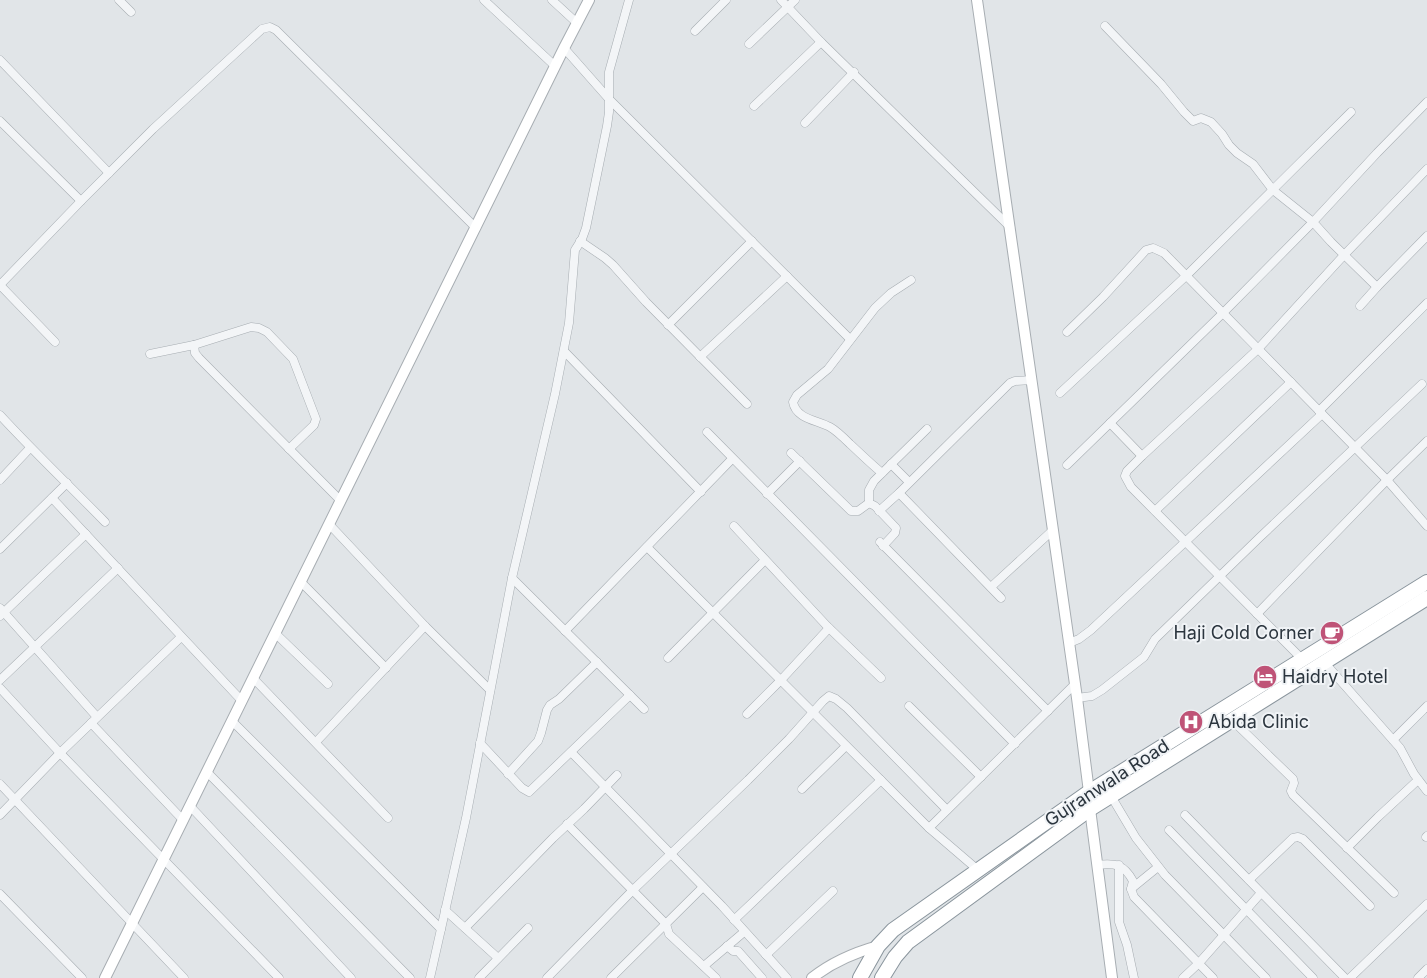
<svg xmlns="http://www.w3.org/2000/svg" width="1427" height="978" font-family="Inter,sans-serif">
<rect width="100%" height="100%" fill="#e1e5e8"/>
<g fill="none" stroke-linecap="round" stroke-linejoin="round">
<g stroke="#a7adb2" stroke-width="9">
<g id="street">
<path d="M 119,0 L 131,12"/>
<path d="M 484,0 L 555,66"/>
<path d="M 552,0 L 577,23"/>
<path d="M 781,0 L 821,42 L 1010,227"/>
<path d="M 695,31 L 726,0"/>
<path d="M 749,44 L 795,0"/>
<path d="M 564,48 L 609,99 L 850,339"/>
<path d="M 0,60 L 109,173"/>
<path d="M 754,106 L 821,42"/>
<path d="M 0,121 L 81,201"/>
<path d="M 805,123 L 854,72"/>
<path d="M 580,241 L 605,258 L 613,265 L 646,302 L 747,404"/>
<path d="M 0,285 L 81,201 L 153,129 L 262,29 L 270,27 L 276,30 L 476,228"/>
<path d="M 0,285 L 55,342"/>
<path d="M 1377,287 L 1331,242 L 1313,222 L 1377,153 L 1427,102"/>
<path d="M 1360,306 L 1377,287 L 1427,236"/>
<path d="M 668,325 L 752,241"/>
<path d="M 1067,332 L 1103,297 L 1146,250 L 1153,248 L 1164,253 L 1387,480 L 1427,526"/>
<path d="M 194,345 L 195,353 L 199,358 L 341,501"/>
<path d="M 564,351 L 701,492"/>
<path d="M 150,354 L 194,345 L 251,327 L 259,328 L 267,332 L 293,359 L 316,419 L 314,425 L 289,449"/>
<path d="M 700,357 L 787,276"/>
<path d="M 1060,393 L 1186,276 L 1351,112"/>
<path d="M 1319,411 L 1427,303"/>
<path d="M 0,415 C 34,452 70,486 105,522"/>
<path d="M 1110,423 L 1142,456"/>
<path d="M 707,432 L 1015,744"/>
<path d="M 791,453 L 851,511 L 858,511 L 869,503"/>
<path d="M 891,464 L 909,482"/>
<path d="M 1067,465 L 1223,313 L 1313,222 L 1273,190 L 1253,164 L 1237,153 L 1229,145 L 1222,134 L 1211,122 L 1201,118 L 1193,121 L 1184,112 L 1161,84 L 1105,26"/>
<path d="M 882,473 C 871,464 861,454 850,444 C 844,438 837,431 830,427 C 817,420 796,419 793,402 L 797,395 L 828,369 L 875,308 L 891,293 L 911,280"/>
<path d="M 0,480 L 30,448"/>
<path d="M 899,493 L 1001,598"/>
<path d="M 767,494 L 800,461"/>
<path d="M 52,498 L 242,701"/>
<path d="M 869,503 L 869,490 L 874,481 L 927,429"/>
<path d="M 869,503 L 875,506 L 896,528 L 895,533 L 883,546"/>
<path d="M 879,511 L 899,493 L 1010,383 L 1015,381 L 1032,380"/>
<path d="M 1155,511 L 1291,382"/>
<path d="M 329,524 L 425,626 L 490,690"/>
<path d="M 734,526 L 827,626 L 881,678"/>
<path d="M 880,542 L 1048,711"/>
<path d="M 647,547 L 929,828 L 978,870"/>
<path d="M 0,549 L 67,483"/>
<path d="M 512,578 L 644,709"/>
<path d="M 301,582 L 386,668"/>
<path d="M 991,587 L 1053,530"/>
<path d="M 0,608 L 97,717"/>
<path d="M 1257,614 L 1387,480 L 1427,441"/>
<path d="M 0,616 L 86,534"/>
<path d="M 565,631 L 732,459"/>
<path d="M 275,633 L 328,684"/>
<path d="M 1069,643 L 1079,639 L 1091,630 L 1322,414"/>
<path d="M 668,658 L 765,560"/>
<path d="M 1302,659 L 1131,487 L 1125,476 L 1127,471 L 1142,456 L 1258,349 L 1345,254 L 1427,169"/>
<path d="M 1324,662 L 1400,748 L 1414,774 L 1427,791"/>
<path d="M 253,678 L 388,818"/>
<path d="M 0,680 L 118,568"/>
<path d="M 0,688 L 60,753 L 279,978"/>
<path d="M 1077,698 L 1092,696 L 1102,690 L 1144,657 L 1155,639 L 1259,538 L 1422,384"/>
<path d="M 909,706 L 981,777"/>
<path d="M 747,714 L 781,680 L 829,628"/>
<path d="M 1232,720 L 1293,779 L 1294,783 L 1291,791 L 1293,795 L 1394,893"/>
<path d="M 232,721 L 441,929"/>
<path d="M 91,723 L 183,820"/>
<path d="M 1393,740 L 1427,706"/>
<path d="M 316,742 L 425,626"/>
<path d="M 480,743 L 522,788 L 529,792 L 630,695"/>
<path d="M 571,752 L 722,906 L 787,978"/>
<path d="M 207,772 L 410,978"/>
<path d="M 508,774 L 538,741 L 541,733 L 547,710 L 550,705 L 559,699 L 597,662"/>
<path d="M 0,784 L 184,978"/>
<path d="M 802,789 L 846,746"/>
<path d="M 1111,796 L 1136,838 L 1165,875 L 1266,978"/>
<path d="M 190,806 L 351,978"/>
<path d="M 0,815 L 60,753 L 181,637"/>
<path d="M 1185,815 L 1345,978"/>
<path d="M 567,824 L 666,924 L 669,934 L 716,978"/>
<path d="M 929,828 L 1075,684"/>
<path d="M 1169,830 L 1313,978"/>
<path d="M 1426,837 L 1427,836"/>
<path d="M 1347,848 L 1378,817 L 1418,780"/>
<path d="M 1097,865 C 1115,863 1124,864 1133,881 L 1131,889 L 1134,897 L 1213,978"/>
<path d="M 1119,865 L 1119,922 L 1127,945 L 1134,978"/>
<path d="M 1249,880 L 1293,838 L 1298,837 L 1303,839 L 1370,906"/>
<path d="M 1131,889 L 1158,867"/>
<path d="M 0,894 L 82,978"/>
<path d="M 445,910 L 498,958"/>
<path d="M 734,920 L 881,780"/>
<path d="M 465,928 L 553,838 L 584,809 L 617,775"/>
<path d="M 727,946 L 733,951 L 738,951 L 762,978"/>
<path d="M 766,955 L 833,891"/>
<path d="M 704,966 L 744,932"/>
<path d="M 430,978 L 466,818 L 512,578 L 555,394 L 569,323 L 575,250 L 582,239 L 586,228 L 607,126 L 609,112 L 609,72 L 629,0"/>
<path d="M 479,978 L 528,928"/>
<path d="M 547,978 L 633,890 L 748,780 L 789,739 L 823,701 L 829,696 L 836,699 L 847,708 L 947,810"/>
<path d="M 611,978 L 703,887"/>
<path d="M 1183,978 L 1199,963 L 1261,893"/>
<path d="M 1350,978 L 1427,904"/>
<path d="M 1418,978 L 1427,969"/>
</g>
</g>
<g stroke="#a7adb2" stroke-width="12">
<g id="secondary">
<path d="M 977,0 L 1077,698 L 1089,792 L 1090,809 L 1112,978"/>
<path d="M 105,978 L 564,48 L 589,0"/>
<path d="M 812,978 C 832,962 853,953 878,946"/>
</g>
</g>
<g stroke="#8a959d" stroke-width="16">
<g id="highway">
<path d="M 860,978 L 878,946 L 893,930 L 1089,792 L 1427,582"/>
<path d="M 882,978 L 895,957 L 908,942 L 1090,809 L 1427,598"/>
</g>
</g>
<use href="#street" stroke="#f3f5f7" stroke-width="8"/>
<use href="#secondary" stroke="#fff" stroke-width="10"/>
<use href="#highway" stroke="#fff" stroke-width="14"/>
</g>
<defs>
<g id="cafe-disc" transform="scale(1.25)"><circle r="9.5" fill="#bf5377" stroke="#f0f3f6"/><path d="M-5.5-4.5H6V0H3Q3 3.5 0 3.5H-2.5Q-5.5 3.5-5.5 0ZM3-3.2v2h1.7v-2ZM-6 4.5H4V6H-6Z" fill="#fff"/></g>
<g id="hotel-disc" transform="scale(1.25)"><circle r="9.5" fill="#bf5377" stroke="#f0f3f6"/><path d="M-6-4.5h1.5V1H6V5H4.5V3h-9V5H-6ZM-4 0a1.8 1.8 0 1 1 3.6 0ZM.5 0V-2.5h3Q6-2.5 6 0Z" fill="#fff"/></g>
<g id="hospital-disc" transform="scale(1.25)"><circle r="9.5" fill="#bf5377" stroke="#f0f3f6"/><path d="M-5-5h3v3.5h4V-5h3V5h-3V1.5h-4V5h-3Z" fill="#fff"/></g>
</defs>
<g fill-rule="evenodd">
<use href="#cafe-disc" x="1332" y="633"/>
<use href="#hotel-disc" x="1265" y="677"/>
<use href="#hospital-disc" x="1191" y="722"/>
</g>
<g text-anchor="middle" stroke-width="4" stroke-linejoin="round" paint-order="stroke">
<g font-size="18" fill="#2b353e" stroke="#f0f3f6" text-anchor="start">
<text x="1314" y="639" text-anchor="end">Haji Cold Corner</text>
<text x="1282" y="683">Haidry Hotel</text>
<text x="1208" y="728">Abida Clinic</text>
</g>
<g font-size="18" fill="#2b353e" stroke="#f0f3f6">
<text transform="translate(1107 783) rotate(-33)" y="6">Gujranwala Road</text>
</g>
</g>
</svg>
